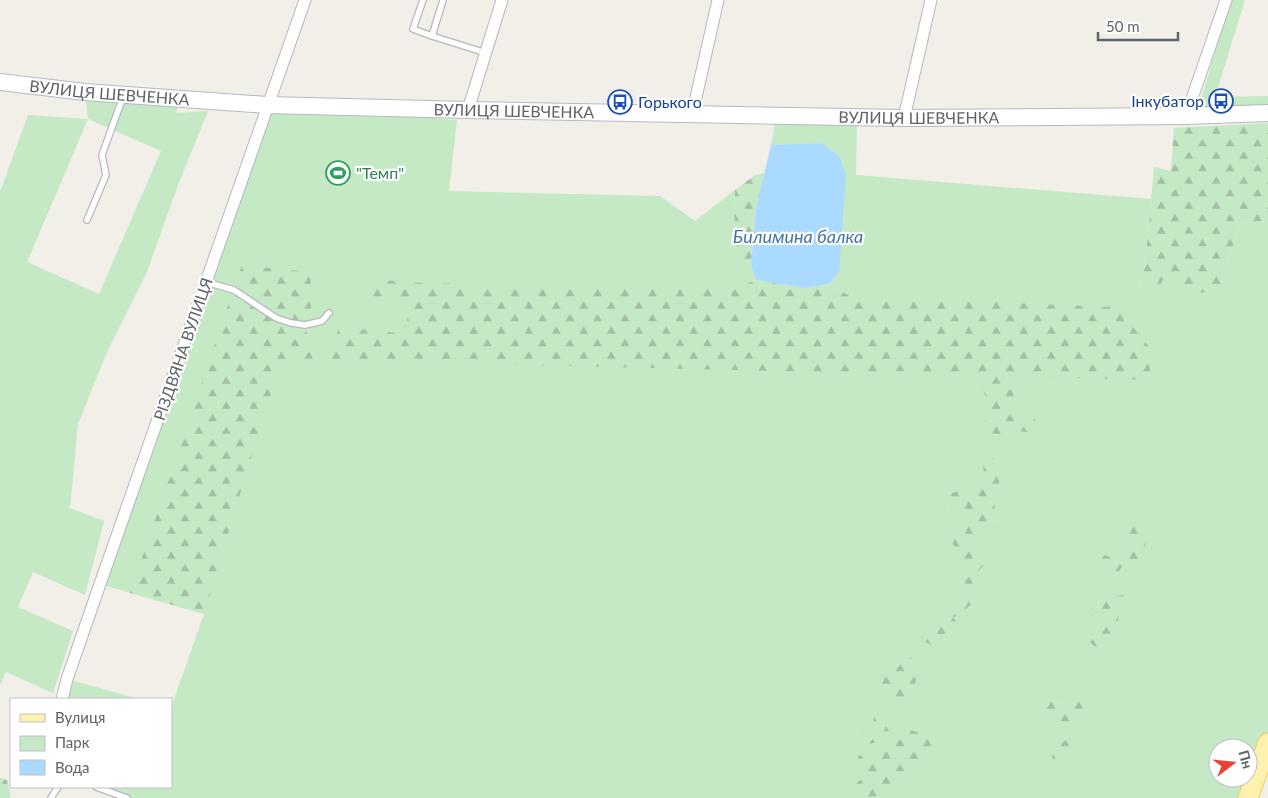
<svg xmlns="http://www.w3.org/2000/svg" width="1268" height="798" font-family="Lato,sans-serif">
<defs>
<pattern id="forest-firs" width="22" height="20" patternUnits="userSpaceOnUse" patternTransform="scale(1.25)"><rect width="22" height="20" fill="#c5e8c5"/><path d="M5 1l3.5 6h-7zM16 11l3.5 6h-7z" fill="#a3c0a4"/></pattern>
</defs>
<rect width="100%" height="100%" fill="#f1efe8"/>
<g fill="#c5e8c5" fill-rule="evenodd">
<path d="M 1230,0 L 1245,0 L 1215,97 L 1268,96 L 1268,108 L 1206,108 L 1199,106 Z"/>
<path d="M 85,92 L 180,99 L 176,113 L 208,111 L 178,185 L 147,272 L 107,352 L 78,424 L 70,508 L 104,521 L 85,595 L 33,572 L 18,607 L 73,631 L 53,693 L 6,672 L 0,685 L 0,192 L 28,115 L 88,119 ZM 88,119 L 161,151 L 99,294 L 27,262 Z"/>
<path d="M 267,105 L 457,120 L 449,191 L 660,196 L 695,221 L 735,190 L 734,209 L 736,253 L 751,265 L 756,280 L 739,287 L 851,296 L 829,284 L 839,272 L 821,143 L 771,145 L 775,124 L 857,125 L 856,175 L 1151,199 L 1145,266 L 1139,286 L 1157,292 L 1167,270 L 1218,293 L 1240,223 L 1268,221 L 1268,743 L 1241,798 L 127,798 L 92,787 L 171,787 L 171,708 L 204,614 L 100,584 ZM 1218,748 L 1248,748 L 1248,778 L 1218,778 Z"/>
<path d="M 67,679 L 139,699 L 62,699 Z"/>
</g>
<g fill="url(#forest-firs)">
<path d="M 1268,123 L 1268,221 L 1240,223 L 1218,293 L 1186,292 L 1174,289 L 1167,271 L 1157,292 L 1139,286 L 1145,266 L 1154,167 L 1171,171 L 1174,128 Z"/>
<path d="M 765,173 L 756,209 L 751,265 L 736,253 L 734,209 L 735,190 L 755,175 Z"/>
<path d="M 242,265 L 310,272 L 312,304 L 305,325 L 313,360 L 281,359 L 204,614 L 130,593 Z"/>
<path d="M 380,280 L 421,283 L 737,288 L 756,280 L 806,288 L 829,284 L 852,297 L 1117,307 L 1150,348 L 1150,380 L 1011,376 L 1014,397 L 1018,408 L 1024,410 L 1035,408 L 1035,433 L 1016,431 L 1003,440 L 986,444 L 982,432 L 989,410 L 986,397 L 977,376 L 328,360 L 339,327 L 406,334 L 409,301 L 361,295 Z"/>
<path d="M 993,458 L 994,470 L 1000,480 L 996,492 L 994,511 L 998,525 L 990,534 L 975,537 L 972,553 L 983,566 C 971,579 974,583 976,600 L 966,609 L 953,618 L 961,625 L 958,635 L 931,645 L 918,638 L 940,614 L 962,597 L 965,586 L 964,573 L 969,563 L 961,555 L 952,543 L 961,515 L 953,507 L 944,507 L 944,496 L 958,491 L 959,481 L 969,485 L 981,487 L 984,477 L 983,463 Z"/>
<path d="M 1149,524 L 1146,537 L 1144,556 L 1139,560 L 1126,560 L 1116,576 L 1107,573 L 1107,568 L 1098,568 L 1101,554 L 1117,559 L 1126,548 L 1126,532 L 1135,525 Z"/>
<path d="M 1105,591 L 1114,596 L 1124,595 L 1113,640 L 1096,648 L 1086,638 L 1094,622 L 1104,622 L 1104,615 L 1096,613 L 1089,617 L 1082,615 L 1085,601 L 1104,596 Z"/>
<path d="M 911,657 L 918,673 L 911,697 L 896,708 C 881,703 882,688 882,675 L 895,670 L 903,661 Z"/>
<path d="M 1062,696 L 1070,703 L 1082,696 L 1092,708 L 1083,723 L 1042,720 L 1040,710 L 1047,697 Z"/>
<path d="M 875,713 L 879,713 L 885,720 L 892,724 L 889,731 L 878,732 L 878,742 L 868,744 L 859,742 L 865,727 L 870,721 L 873,723 Z"/>
<path d="M 920,728 L 934,734 L 930,749 L 918,749 L 918,770 L 910,780 L 893,775 L 893,795 L 879,798 L 851,798 L 848,792 L 862,778 L 858,756 L 871,753 L 875,756 L 878,749 L 896,746 L 897,734 L 901,729 L 909,729 L 916,732 Z"/>
<path d="M 1070,739 L 1077,749 L 1074,759 L 1060,765 L 1055,762 L 1052,757 L 1054,745 Z"/>
<path d="M 0,778 L 7,780 L 11,798 L 0,798 Z"/>
</g>
<path fill="#aadaff" d="M 821,143 L 839,156 L 846,175 L 839,272 L 829,284 L 806,288 L 756,280 L 751,265 L 756,209 L 771,145 Z"/>
<g fill="none" stroke-linecap="round" stroke-linejoin="round">
<g stroke="#b5b8bc" stroke-width="8">
<g id="lane">
<path d="M 423,0 L 413,29 L 432,36"/>
<path d="M 443,0 L 432,36 L 486,53"/>
<path d="M 87,220 L 106,175 L 102,155 L 123,97"/>
<path d="M 206,282 L 234,290 L 276,318 L 291,323 L 305,325 L 322,321 L 329,313"/>
<path d="M 96,787 L 127,798"/>
<path d="M 51,798 L 58,787"/>
</g>
</g>
<g stroke="#b5b8bc" stroke-width="13">
<g id="street">
<path d="M 468,110 L 502,0"/>
<path d="M 692,115 L 718,0"/>
<path d="M 1186,116 L 1226,0"/>
<path d="M 904,118 L 931,0"/>
<path d="M 62,699 L 67,679 L 100,584 L 305,0"/>
</g>
</g>
<g stroke="#b6babf" stroke-width="18">
<g id="secondary">
<path id="s1" d="M 0,82 L 85,92 L 267,105 L 468,110 L 904,118 L 1186,116 L 1268,113"/>
</g>
</g>
<g stroke="#f2c960" stroke-width="21">
<path id="primary" d="M 1248,798 L 1268,743"/>
</g>
<use href="#lane" stroke="#fff" stroke-width="5.5"/>
<use href="#street" stroke="#fff" stroke-width="11"/>
<use href="#secondary" stroke="#fff" stroke-width="16"/>
<use href="#primary" stroke="#fff2af" stroke-width="19"/>
</g>
<defs>
<g id="bus-ring" transform="scale(1.25)"><circle r="9.5" fill="#fff" stroke="#1a4fb4" stroke-width="1.5"/><path d="M-5-6H5V4H4V6H2V4H-2V6H-4V4H-5ZM-3.5-4V0h7V-4ZM-3.5 1.2v1.5H-2V1.2ZM2 1.2v1.5H3.5V1.2Z" fill="#1a4fb4"/></g>
<g id="stadium-ring" transform="scale(1.25)"><circle r="9.5" fill="#fff" stroke="#2e9e5b" stroke-width="1.5"/><path d="M0-5a6.5 5 0 1 0 0 10a6.5 5 0 1 0 0-10ZM-3.5-1.8h7v3.6h-7Z" fill="#2e9e5b"/></g>
</defs>
<g fill-rule="evenodd">
<use href="#bus-ring" x="1221" y="101"/>
<use href="#bus-ring" x="620" y="102"/>
<use href="#stadium-ring" x="338" y="173"/>
</g>
<g text-anchor="middle" stroke-width="4.5" stroke-linejoin="round" paint-order="stroke">
<g font-size="16" fill="#5f6368" stroke="#fff">
<text dy="6" stroke="none"><textPath href="#s1" startOffset="110">ВУЛИЦЯ ШЕВЧЕНКА</textPath></text>
<text dy="6" stroke="none"><textPath href="#s1" startOffset="515">ВУЛИЦЯ ШЕВЧЕНКА</textPath></text>
<text dy="6" stroke="none"><textPath href="#s1" startOffset="920">ВУЛИЦЯ ШЕВЧЕНКА</textPath></text>
<text transform="translate(183 349) rotate(-71)" y="6">РІЗДВЯНА ВУЛИЦЯ</text>
</g>
<g font-size="16" fill="#164399" stroke="#fff" text-anchor="end">
<text x="1204" y="107">Інкубатор</text>
<text x="638" y="108" text-anchor="start">Горького</text>
</g>
<g font-size="16" fill="#27864d" stroke="#fff" text-anchor="start">
<text x="356" y="179">"Темп"</text>
</g>
<g font-size="18" font-style="italic" fill="#4174aa" stroke="#fff">
<text x="798" y="243">Билимина балка</text>
</g>
</g>
<rect x="10" y="698" width="162" height="90" fill="#ffffff" stroke="#bfc1c3"/>
<rect x="20" y="714" width="25" height="8" fill="#fff2af" stroke="#bfc1c3"/>
<text x="55" y="723" font-size="15" fill="#5f6368">Вулиця</text>
<rect x="20" y="736" width="25" height="15" fill="#c5e8c5" stroke="#bfc1c3"/>
<text x="55" y="748" font-size="15" fill="#5f6368">Парк</text>
<rect x="20" y="760" width="25" height="15" fill="#aadaff" stroke="#bfc1c3"/>
<text x="55" y="773" font-size="15" fill="#5f6368">Вода</text>
<g transform="translate(1233 763) rotate(74)"><circle r="24" fill="#ffffff" stroke="#bfc1c3"/>
<path d="M0-4L9 19L0 12L-9 19Z" fill="#ea4335"/>
<text y="-8" font-size="14" font-weight="bold" text-anchor="middle" fill="#5f6368">Пн</text>
</g>
<path d="M1098 32v8h80v-8" fill="none" stroke="#5f6368" stroke-width="2.5"/>
<text x="1106" y="32" font-size="15" fill="#5f6368" stroke="#ffffff" stroke-width="4" paint-order="stroke">50 m</text>
</svg>
